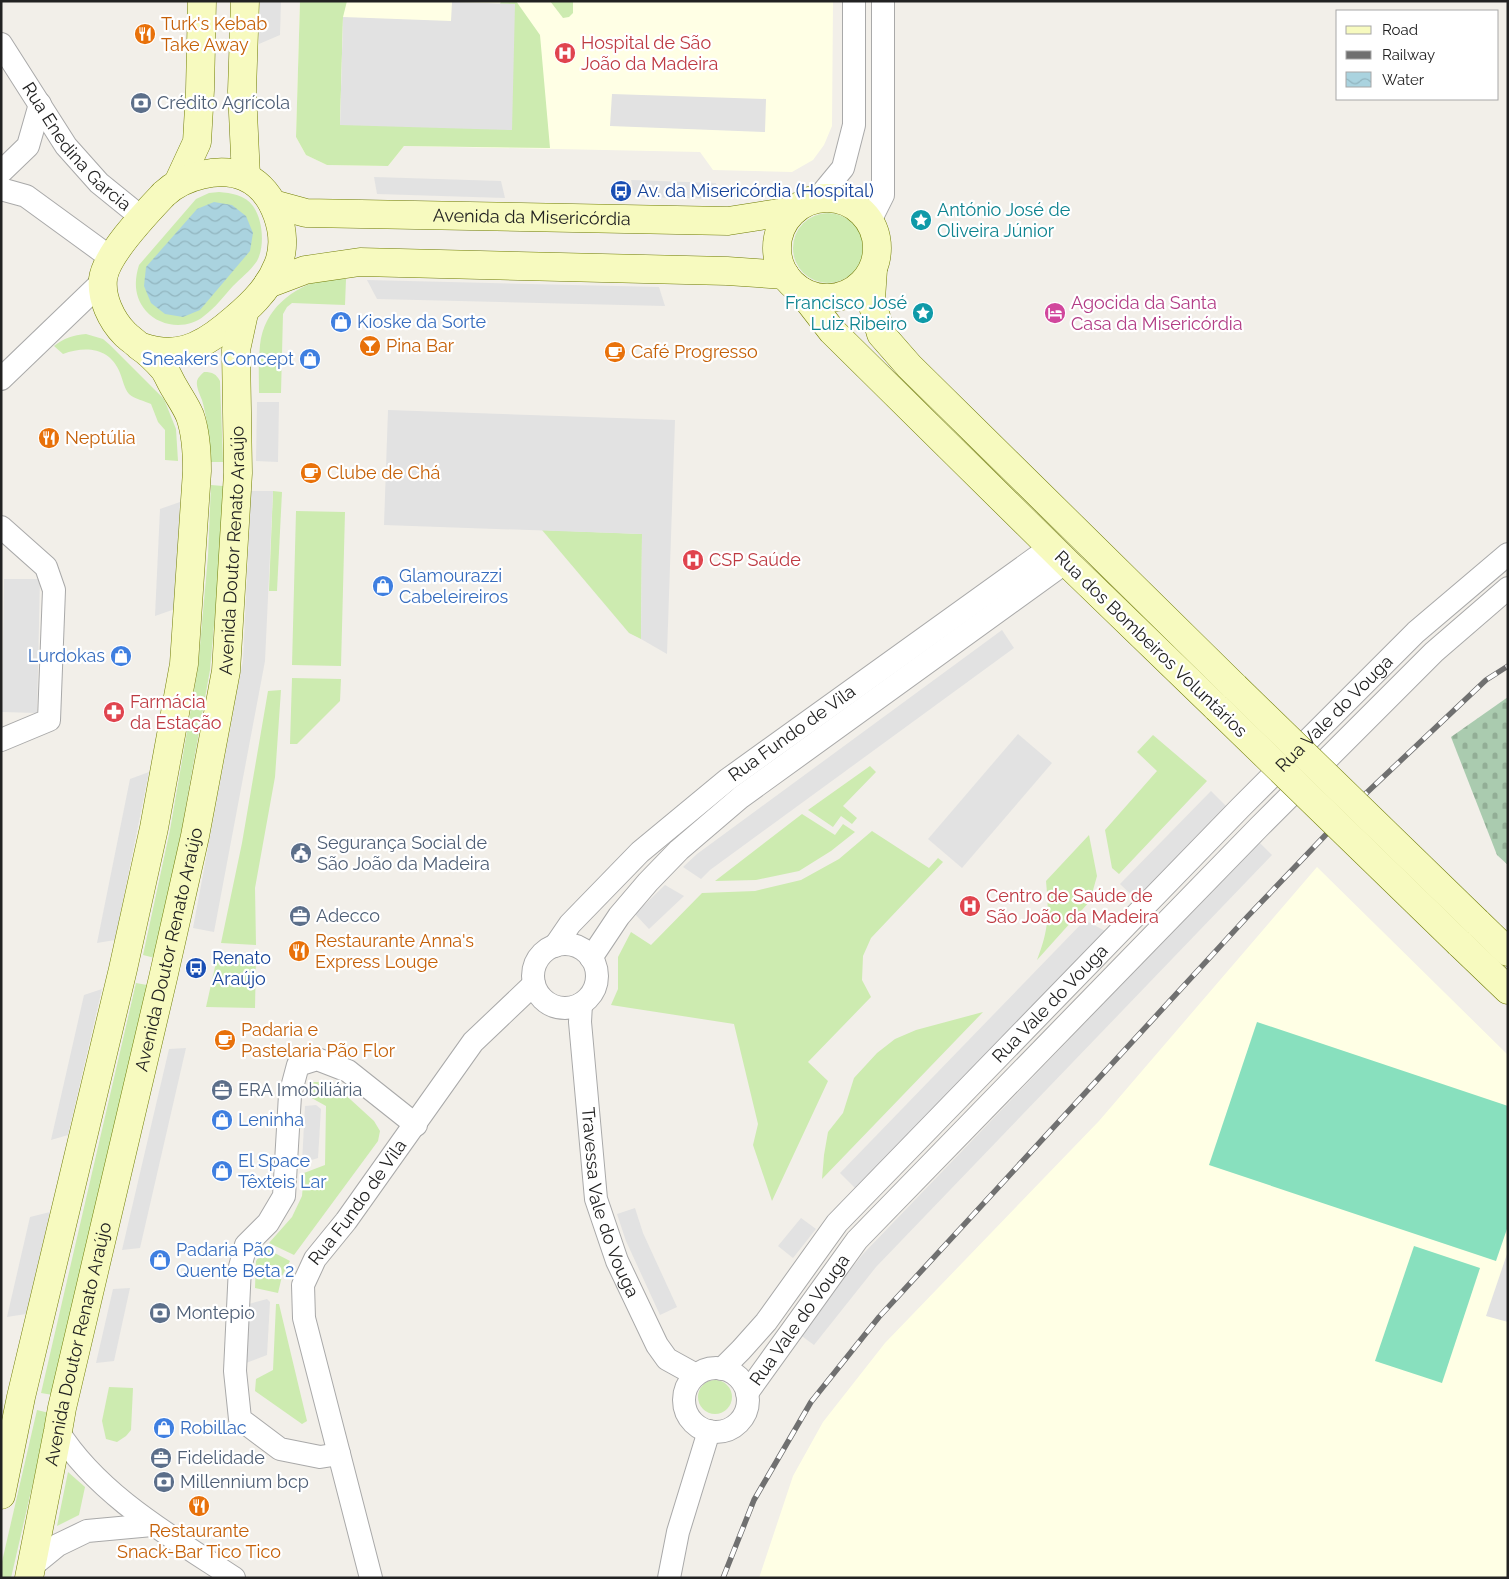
<svg xmlns="http://www.w3.org/2000/svg" width="1509" height="1579" font-family="Raleway,sans-serif">
<defs>
<pattern id="cemetery-stones" width="16" height="16" patternUnits="userSpaceOnUse" patternTransform="scale(1.25)"><rect width="16" height="16" fill="#aacbaf"/><path d="M2 7V4a2 2 0 0 1 4 0v3zM10 15v-3a2 2 0 0 1 4 0v3z" fill="#92ae96"/></pattern>
<pattern id="water-waves" width="16" height="10" patternUnits="userSpaceOnUse" patternTransform="scale(1.25)"><rect width="16" height="10" fill="#aad3df"/><path d="M0 5q4-4 8 0t8 0" fill="none" stroke="#92b5bf"/></pattern>
</defs>
<rect width="100%" height="100%" fill="#f2efe9"/>
<g fill="#ffffe5">
<path d="M 300,1 L 833,1 L 832,126 L 824,145 L 813,160 L 792,172 L 713,170 L 700,152 L 404,146 L 388,166 L 327,165 L 306,155 L 296,137 Z"/>
<path d="M 1317,867 L 1508,1055 L 1508,1578 L 759,1578 L 793,1476 L 823,1422 L 885,1343 L 1099,1121 Z"/>
</g>
<g fill="#cdebb0">
<path d="M 300,1 L 347,1 L 343,17 L 340,125 L 515,4 L 500,4 L 501,1 L 516,1 L 540,35 L 550,148 L 404,146 L 388,166 L 327,165 L 306,155 L 296,137 Z"/>
<path d="M 550,1 L 573,1 L 573,13 L 569,17 L 563,18 Z"/>
<path d="M 219,192 C 231,193 245,195 253,206 C 263,220 265,246 257,261 C 251,270 241,278 233,286 C 224,296 215,308 204,316 C 187,330 160,327 146,311 C 134,297 134,281 139,265 L 196,199 L 209,193 Z"/>
<circle cx="828" cy="248" r="35"/>
<path d="M 324,279 L 346,279 L 345,305 L 292,303 L 287,307 L 283,314 L 281,393 L 259,393 C 259,377 258,361 260,345 C 264,309 292,288 324,279 Z"/>
<path d="M 86,334 L 103,339 L 110,345 L 164,399 L 176,429 L 178,461 L 165,460 L 165,430 L 158,422 L 151,404 C 145,401 134,399 129,394 C 124,388 123,380 120,373 C 110,347 85,346 63,354 L 54,346 C 64,338 73,335 86,334 Z"/>
<path d="M 204,372 C 213,372 216,374 220,381 L 223,462 L 209,462 C 209,441 208,420 202,400 C 200,395 196,387 197,381 C 198,377 201,375 204,372 Z"/>
<path d="M 211,485 L 223,486 L 220,558 L 210,670 L 181,833 L 155,958 L 143,955 L 170,830 L 198,668 L 208,556 Z"/>
<path d="M 273,491 L 282,492 L 277,591 L 269,591 Z"/>
<path d="M 296,511 L 345,512 L 341,666 L 292,665 Z"/>
<path d="M 542,530 L 642,534 L 641,639 L 629,633 Z"/>
<path d="M 292,678 L 341,679 L 340,701 L 297,744 L 290,744 Z"/>
<path d="M 281,690 L 275,777 L 255,888 L 256,945 L 221,943 L 242,843 L 268,691 Z"/>
<path d="M 1153,735 L 1207,781 L 1119,874 L 1112,868 L 1105,830 L 1157,771 L 1137,752 Z"/>
<path d="M 870,766 L 876,772 L 843,806 L 857,818 L 852,824 L 841,816 L 833,827 L 808,810 Z"/>
<path d="M 802,814 L 835,835 L 843,824 L 855,832 L 831,851 L 799,871 L 756,880 L 715,881 Z"/>
<path d="M 872,831 L 929,868 L 938,858 L 943,862 L 871,938 L 863,956 L 862,980 L 871,997 L 808,1062 L 828,1081 L 772,1201 L 753,1145 L 758,1124 L 734,1024 L 611,1005 L 618,989 L 618,957 L 631,932 L 651,945 L 702,893 L 755,891 L 801,880 L 839,859 Z"/>
<path d="M 1089,835 L 1097,876 L 1090,901 L 1037,960 C 1049,929 1049,914 1046,881 Z"/>
<path d="M 256,957 L 255,1008 L 206,1007 L 217,958 Z"/>
<path d="M 136,983 L 147,985 L 53,1395 L 41,1393 Z"/>
<path d="M 983,1012 L 822,1179 L 824,1155 L 828,1132 L 843,1113 L 854,1078 L 877,1053 L 895,1039 L 916,1030 Z"/>
<path d="M 309,1082 L 326,1082 L 339,1089 L 374,1121 L 380,1131 L 378,1141 L 294,1255 L 269,1243 L 292,1217 L 302,1196 L 304,1173 L 325,1165 L 326,1106 L 308,1096 Z"/>
<path d="M 265,1248 L 290,1261 L 282,1276 L 278,1293 L 255,1288 L 256,1261 Z"/>
<path d="M 276,1304 L 279,1304 L 307,1421 L 302,1424 L 255,1391 L 256,1379 L 273,1370 Z"/>
<circle cx="715" cy="1397" r="17"/>
<path d="M 109,1387 L 133,1388 L 131,1430 L 126,1436 L 117,1442 L 106,1439 L 102,1421 Z"/>
<path d="M 37,1410 L 49,1413 L 11,1578 L 1,1578 L 1,1566 Z"/>
<path d="M 68,1472 L 85,1487 L 79,1515 L 57,1526 Z"/>
</g>
<path fill="url(#cemetery-stones)" d="M 1508,697 L 1508,865 L 1497,855 L 1451,737 Z"/>
<g fill="#88e0be">
<path d="M 1257,1022 L 1508,1106 L 1508,1226 L 1496,1261 L 1209,1165 Z"/>
<path d="M 1414,1246 L 1480,1268 L 1442,1383 L 1375,1361 Z"/>
</g>
<g fill="#e2e2e2">
<path d="M 260,1 L 281,1 L 280,35 L 259,44 Z"/>
<path d="M 452,2 L 515,4 L 512,130 L 340,125 L 343,17 L 451,21 Z"/>
<path d="M 612,94 L 766,99 L 765,132 L 610,126 Z"/>
<path d="M 374,177 L 501,181 L 505,198 L 377,194 Z"/>
<path d="M 631,180 L 716,183 L 719,199 L 635,197 Z"/>
<path d="M 367,280 L 659,287 L 665,306 L 377,299 Z"/>
<path d="M 257,402 L 279,402 L 278,462 L 256,461 Z"/>
<path d="M 388,410 L 675,420 L 667,654 L 641,639 L 642,534 L 384,525 Z"/>
<path d="M 251,491 L 273,491 L 265,661 L 214,932 L 193,928 L 243,660 Z"/>
<path d="M 180,502 L 175,609 L 155,616 L 160,509 Z"/>
<path d="M 4,579 L 40,579 L 37,713 L 2,712 Z"/>
<path d="M 1002,630 L 1014,648 L 710,870 L 701,879 L 683,867 L 697,854 Z"/>
<path d="M 1018,734 L 1052,763 L 962,868 L 928,839 Z"/>
<path d="M 149,772 L 115,940 L 97,943 L 130,779 Z"/>
<path d="M 1211,791 L 1226,806 L 1136,899 L 1120,884 Z"/>
<path d="M 1259,842 L 1272,855 L 876,1267 L 814,1345 L 799,1334 L 863,1254 Z"/>
<path d="M 665,885 L 684,896 L 649,929 L 635,914 Z"/>
<path d="M 1085,920 L 1105,931 L 855,1188 L 840,1173 Z"/>
<path d="M 102,989 L 68,1135 L 51,1140 L 84,995 Z"/>
<path d="M 186,1048 L 140,1248 L 122,1250 L 169,1049 Z"/>
<path d="M 316,1105 L 321,1109 L 318,1158 L 302,1163 L 305,1106 Z"/>
<path d="M 635,1208 L 643,1233 L 677,1307 L 660,1315 L 626,1241 L 617,1214 Z"/>
<path d="M 50,1212 L 26,1314 L 7,1317 L 30,1217 Z"/>
<path d="M 801,1218 L 816,1229 L 793,1258 L 778,1246 Z"/>
<path d="M 1508,1251 L 1508,1322 L 1486,1316 Z"/>
<path d="M 130,1288 L 114,1361 L 96,1363 L 113,1289 Z"/>
<path d="M 267,1299 L 270,1302 L 267,1355 L 246,1363 L 249,1304 Z"/>
</g>
<path fill="url(#water-waves)" d="M 214,202 L 232,205 L 246,216 L 253,233 L 250,251 L 200,310 L 183,317 L 165,314 L 151,303 L 144,286 L 146,267 L 197,209 Z"/>
<g fill="none" stroke-linecap="round" stroke-linejoin="round">
<g stroke="#a9a9a9" stroke-width="24">
<g id="street">
<path id="s1" d="M 1,44 L 66,146 L 99,183 L 141,217"/>
<path d="M 1,172 L 28,146 L 40,104"/>
<path d="M 1,189 L 26,196 L 111,258"/>
<path d="M 819,197 L 843,168 L 854,125 L 854,1"/>
<path d="M 870,221 L 883,195 L 883,1"/>
<path d="M 1,379 L 103,281"/>
<path d="M 1,527 L 46,567 L 54,590 L 49,720 L 1,740"/>
<circle cx="565" cy="976" r="32"/>
<path id="s2" d="M 555,946 L 570,924 L 640,852 L 727,780 L 1051,547"/>
<path d="M 591,958 L 619,916 L 648,882 L 679,850 L 741,797 L 1066,562"/>
<path id="s3" d="M 581,1004 L 580,1022 L 596,1199 L 617,1261 L 657,1345 L 667,1359 L 696,1375"/>
<circle cx="716" cy="1400" r="32"/>
<path id="s4" d="M 722,1369 L 741,1350 L 766,1322 L 837,1223 L 1240,808 L 1416,632 L 1508,554"/>
<path id="s5" d="M 747,1393 L 857,1240 L 1259,827 L 1434,652 L 1508,588"/>
<path d="M 58,1431 C 98,1495 172,1537 234,1578"/>
<path d="M 339,1454 L 320,1457 L 280,1449 L 240,1419 L 235,1371 L 240,1267 L 246,1245 L 268,1223 L 284,1196 L 290,1095 L 298,1065 L 317,1059 L 348,1071 L 416,1125"/>
<path d="M 31,1567 L 58,1545 L 87,1531 L 152,1525"/>
<path id="s6" d="M 371,1578 L 304,1318 L 303,1285 L 315,1259 L 346,1221 L 473,1042 L 534,984"/>
<path d="M 669,1578 L 678,1532 L 709,1431"/>
</g>
</g>
<g stroke="#707d05" stroke-width="29">
<g id="secondary">
<path d="M 245,1 L 242,91 L 246,177"/>
<path d="M 178,183 L 197,142 L 200,90 L 202,1"/>
<circle cx="827" cy="248" r="50"/>
<path id="s7" d="M 273,204 L 306,213 L 728,221 L 792,211"/>
<path d="M 873,269 L 871,299 L 881,334 L 909,366 L 1235,687"/>
<path d="M 268,284 L 305,270 L 360,262 L 727,271 L 785,275"/>
<path d="M 801,291 L 832,331 L 1066,562 L 1217,708"/>
<path d="M 1477,922 L 1508,952"/>
<path d="M 1459,943 L 1508,990"/>
<path d="M 1,1495 L 21,1397 L 123,969 L 154,828 L 184,664 L 197,471 C 197,453 196,433 190,416 C 186,406 180,398 175,389 C 171,383 168,375 164,369 C 157,361 148,352 139,346 C 135,342 129,338 125,334 C 111,320 101,298 103,279 C 106,254 147,212 164,194 C 183,176 220,166 245,177 C 275,190 290,235 278,265 C 268,291 246,310 225,327 C 198,349 175,358 142,347"/>
<path id="s8" d="M 29,1578 L 58,1431 L 62,1408 L 163,978 L 195,836 L 226,671 L 238,473 L 236,350 L 244,313"/>
</g>
</g>
<use href="#street" stroke="#fff" stroke-width="22"/>
<use href="#secondary" stroke="#f7fabf" stroke-width="28"/>
<g stroke="#707070" stroke-width="5.5">
<path id="rail" d="M 723,1578 L 754,1500 L 811,1402 L 879,1317 L 1248,916 L 1360,799 L 1486,680 L 1508,666"/>
</g>
<use href="#rail" stroke="#fff" stroke-width="4" stroke-dasharray="11" stroke-linecap="butt"/>
<g stroke="#707d05" stroke-width="29" stroke-linecap="butt">
<g id="secondary-bridge">
<path d="M 1235,687 L 1477,922"/>
<path d="M 1217,708 L 1459,943"/>
</g>
</g>
<use href="#secondary-bridge" stroke="#f7fabf" stroke-width="28"/>
</g>
<defs>
<g id="restaurant-disc" transform="scale(1.125)"><circle r="9.5" fill="#e8710a" stroke="#fff"/><path d="M-5-6h1v4h1v-4h1v4h1v-4h1v5L-1.5 .5V6h-2V.5L-5-1ZM5-6V6H3V1.5H1.5Q1.5-4 5-6Z" fill="#fff"/></g>
<g id="hospital-disc" transform="scale(1.125)"><circle r="9.5" fill="#e0444e" stroke="#fff"/><path d="M-5-5h3v3.5h4V-5h3V5h-3V1.5h-4V5h-3Z" fill="#fff"/></g>
<g id="bank-disc" transform="scale(1.125)"><circle r="9.5" fill="#5c6f8a" stroke="#fff"/><path d="M-6-4H6V4H-6ZM0-2.3a2.3 2.3 0 1 0 0 4.6a2.3 2.3 0 1 0 0-4.6Z" fill="#fff"/></g>
<g id="bus-disc" transform="scale(1.125)"><circle r="9.5" fill="#1a4fb4" stroke="#fff"/><path d="M-5-6H5V4H4V6H2V4H-2V6H-4V4H-5ZM-3.5-4V0h7V-4ZM-3.5 1.2v1.5H-2V1.2ZM2 1.2v1.5H3.5V1.2Z" fill="#fff"/></g>
<g id="sight-disc" transform="scale(1.125)"><circle r="9.5" fill="#0f9aa8" stroke="#fff"/><path d="M0-6L1.8-2.2L6-1.7L2.9 1.2L3.7 5.4L0 3.3L-3.7 5.4L-2.9 1.2L-6-1.7L-1.8-2.2Z" fill="#fff"/></g>
<g id="hotel-disc" transform="scale(1.125)"><circle r="9.5" fill="#d1479c" stroke="#fff"/><path d="M-6-4.5h1.5V1H6V5H4.5V3h-9V5H-6ZM-4 0a1.8 1.8 0 1 1 3.6 0ZM.5 0V-2.5h3Q6-2.5 6 0Z" fill="#fff"/></g>
<g id="shop-disc" transform="scale(1.125)"><circle r="9.5" fill="#3f7fe0" stroke="#fff"/><path d="M-5-2.5h2.3a2.7 3.5 0 0 1 5.4 0H5L5.5 6h-11ZM-1.5-2.5h3a1.5 2.3 0 0 0-3 0Z" fill="#fff"/></g>
<g id="bar-disc" transform="scale(1.125)"><circle r="9.5" fill="#e8710a" stroke="#fff"/><path d="M-6-5H6L.8 .8V4.5H3.5V6h-7V4.5H-.8V.8Z" fill="#fff"/></g>
<g id="cafe-disc" transform="scale(1.125)"><circle r="9.5" fill="#e8710a" stroke="#fff"/><path d="M-5.5-4.5H6V0H3Q3 3.5 0 3.5H-2.5Q-5.5 3.5-5.5 0ZM3-3.2v2h1.7v-2ZM-6 4.5H4V6H-6Z" fill="#fff"/></g>
<g id="pharmacy-disc" transform="scale(1.125)"><circle r="9.5" fill="#e0444e" stroke="#fff"/><path d="M-2-6h4v4h4v4h-4v4h-4v-4h-4v-4h4Z" fill="#fff"/></g>
<g id="civic-disc" transform="scale(1.125)"><circle r="9.5" fill="#5c6f8a" stroke="#fff"/><path d="M-.6-6.5H3V-4.5H.6V-3L4-1V1h2V6H-6V1h2V-1L-.6-3ZM-1.2 2.5V6h2.4V2.5Z" fill="#fff"/></g>
<g id="office-disc" transform="scale(1.125)"><circle r="9.5" fill="#5c6f8a" stroke="#fff"/><path d="M-6-3h4V-5.5h4V-3h4V5H-6ZM-1-4.5V-3h2v-1.5ZM-6 0V1H6V0Z" fill="#fff"/></g>
</defs>
<g fill-rule="evenodd">
<use href="#restaurant-disc" x="145" y="34"/>
<use href="#hospital-disc" x="565" y="53"/>
<use href="#bank-disc" x="141" y="103"/>
<use href="#bus-disc" x="621" y="191"/>
<use href="#sight-disc" x="921" y="220"/>
<use href="#sight-disc" x="923" y="313"/>
<use href="#hotel-disc" x="1055" y="313"/>
<use href="#shop-disc" x="341" y="322"/>
<use href="#bar-disc" x="370" y="346"/>
<use href="#cafe-disc" x="615" y="352"/>
<use href="#shop-disc" x="310" y="359"/>
<use href="#restaurant-disc" x="49" y="438"/>
<use href="#cafe-disc" x="311" y="473"/>
<use href="#hospital-disc" x="693" y="560"/>
<use href="#shop-disc" x="383" y="586"/>
<use href="#shop-disc" x="121" y="656"/>
<use href="#pharmacy-disc" x="114" y="712"/>
<use href="#civic-disc" x="301" y="853"/>
<use href="#hospital-disc" x="970" y="906"/>
<use href="#office-disc" x="300" y="916"/>
<use href="#restaurant-disc" x="299" y="951"/>
<use href="#bus-disc" x="196" y="968"/>
<use href="#cafe-disc" x="225" y="1040"/>
<use href="#office-disc" x="222" y="1090"/>
<use href="#shop-disc" x="222" y="1120"/>
<use href="#shop-disc" x="222" y="1171"/>
<use href="#shop-disc" x="160" y="1260"/>
<use href="#bank-disc" x="160" y="1313"/>
<use href="#shop-disc" x="164" y="1428"/>
<use href="#office-disc" x="161" y="1458"/>
<use href="#bank-disc" x="164" y="1482"/>
<use href="#restaurant-disc" x="199" y="1506"/>
</g>
<g text-anchor="middle" stroke-width="4.5" stroke-linejoin="round" paint-order="stroke">
<g font-size="18" fill="#c56008" stroke="#fff" text-anchor="start">
<text x="161" y="30">Turk's Kebab<tspan x="161" dy="21">Take Away</tspan></text>
<text x="386" y="352">Pina Bar</text>
<text x="631" y="358">Café Progresso</text>
<text x="65" y="444">Neptúlia</text>
<text x="327" y="479">Clube de Chá</text>
<text x="315" y="947">Restaurante Anna's<tspan x="315" dy="21">Express Louge</tspan></text>
<text x="241" y="1036">Padaria e<tspan x="241" dy="21">Pastelaria Pão Flor</tspan></text>
<text x="199" y="1537" text-anchor="middle">Restaurante<tspan x="199" dy="21">Snack-Bar Tico Tico</tspan></text>
</g>
<g font-size="18" fill="#be3a42" stroke="#fff" text-anchor="start">
<text x="581" y="49">Hospital de São<tspan x="581" dy="21">João da Madeira</tspan></text>
<text x="709" y="566">CSP Saúde</text>
<text x="130" y="708">Farmácia<tspan x="130" dy="21">da Estação</tspan></text>
<text x="986" y="902">Centro de Saúde de<tspan x="986" dy="21">São João da Madeira</tspan></text>
</g>
<g font-size="18" fill="#4e5e75" stroke="#fff" text-anchor="start">
<text x="157" y="109">Crédito Agrícola</text>
<text x="317" y="849">Segurança Social de<tspan x="317" dy="21">São João da Madeira</tspan></text>
<text x="316" y="922">Adecco</text>
<text x="238" y="1096">ERA Imobiliária</text>
<text x="176" y="1319">Montepio</text>
<text x="177" y="1464">Fidelidade</text>
<text x="180" y="1488">Millennium bcp</text>
</g>
<g font-size="18" fill="#222" stroke="#fff">
<text dy="6" stroke="none"><textPath href="#s1" startOffset="128">Rua Enedina Garcia</textPath></text>
<text dy="6" stroke="none"><textPath href="#s7" startOffset="260">Avenida da Misericórdia</textPath></text>
<text dy="6" stroke="none"><textPath href="#s8" startOffset="1049">Avenida Doutor Renato Araújo</textPath></text>
<text transform="translate(1151 644) rotate(44)" y="6">Rua dos Bombeiros Voluntários</text>
<text dy="6" stroke="none"><textPath href="#s4" startOffset="898">Rua Vale do Vouga</textPath></text>
<text dy="6" stroke="none"><textPath href="#s2" startOffset="320">Rua Fundo de Vila</textPath></text>
<text dy="6" stroke="none"><textPath href="#s8" startOffset="644">Avenida Doutor Renato Araújo</textPath></text>
<text dy="6" stroke="none"><textPath href="#s4" startOffset="492">Rua Vale do Vouga</textPath></text>
<text dy="6" stroke="none"><textPath href="#s3" startOffset="202">Travessa Vale do Vouga</textPath></text>
<text dy="6" stroke="none"><textPath href="#s6" startOffset="401">Rua Fundo de Vila</textPath></text>
<text dy="6" stroke="none"><textPath href="#s5" startOffset="90">Rua Vale do Vouga</textPath></text>
<text dy="6" stroke="none"><textPath href="#s8" startOffset="239">Avenida Doutor Renato Araújo</textPath></text>
</g>
<g font-size="18" fill="#164399" stroke="#fff" text-anchor="start">
<text x="637" y="197">Av. da Misericórdia (Hospital)</text>
<text x="212" y="964">Renato<tspan x="212" dy="21">Araújo</tspan></text>
</g>
<g font-size="18" fill="#0d838f" stroke="#fff" text-anchor="start">
<text x="937" y="216">António José de<tspan x="937" dy="21">Oliveira Júnior</tspan></text>
<text x="907" y="309" text-anchor="end">Francisco José<tspan x="907" dy="21">Luiz Ribeiro</tspan></text>
</g>
<g font-size="18" fill="#b23c85" stroke="#fff" text-anchor="start">
<text x="1071" y="309">Agocida da Santa<tspan x="1071" dy="21">Casa da Misericórdia</tspan></text>
</g>
<g font-size="18" fill="#366cbe" stroke="#fff" text-anchor="start">
<text x="357" y="328">Kioske da Sorte</text>
<text x="294" y="365" text-anchor="end">Sneakers Concept</text>
<text x="399" y="582">Glamourazzi<tspan x="399" dy="21">Cabeleireiros</tspan></text>
<text x="105" y="662" text-anchor="end">Lurdokas</text>
<text x="238" y="1126">Leninha</text>
<text x="238" y="1167">El Space<tspan x="238" dy="21">Têxteis Lar</tspan></text>
<text x="176" y="1256">Padaria Pão<tspan x="176" dy="21">Quente Beta 2</tspan></text>
<text x="180" y="1434">Robillac</text>
</g>
</g>
<rect width="1509" height="1579" fill="none" stroke="#222222" stroke-width="5"/>
<rect x="1336" y="10" width="162" height="90" fill="#ffffff" stroke="#a7a7a7"/>
<rect x="1346" y="26" width="25" height="8" fill="#f7fabf" stroke="#a7a7a7"/>
<text x="1382" y="35" font-size="15" fill="#222222">Road</text>
<rect x="1346" y="51" width="25" height="8" fill="#707070" stroke="#a7a7a7"/>
<text x="1382" y="60" font-size="15" fill="#222222">Railway</text>
<rect x="1346" y="72" width="25" height="15" fill="url(#water-waves)" stroke="#a7a7a7"/>
<text x="1382" y="85" font-size="15" fill="#222222">Water</text>
</svg>
